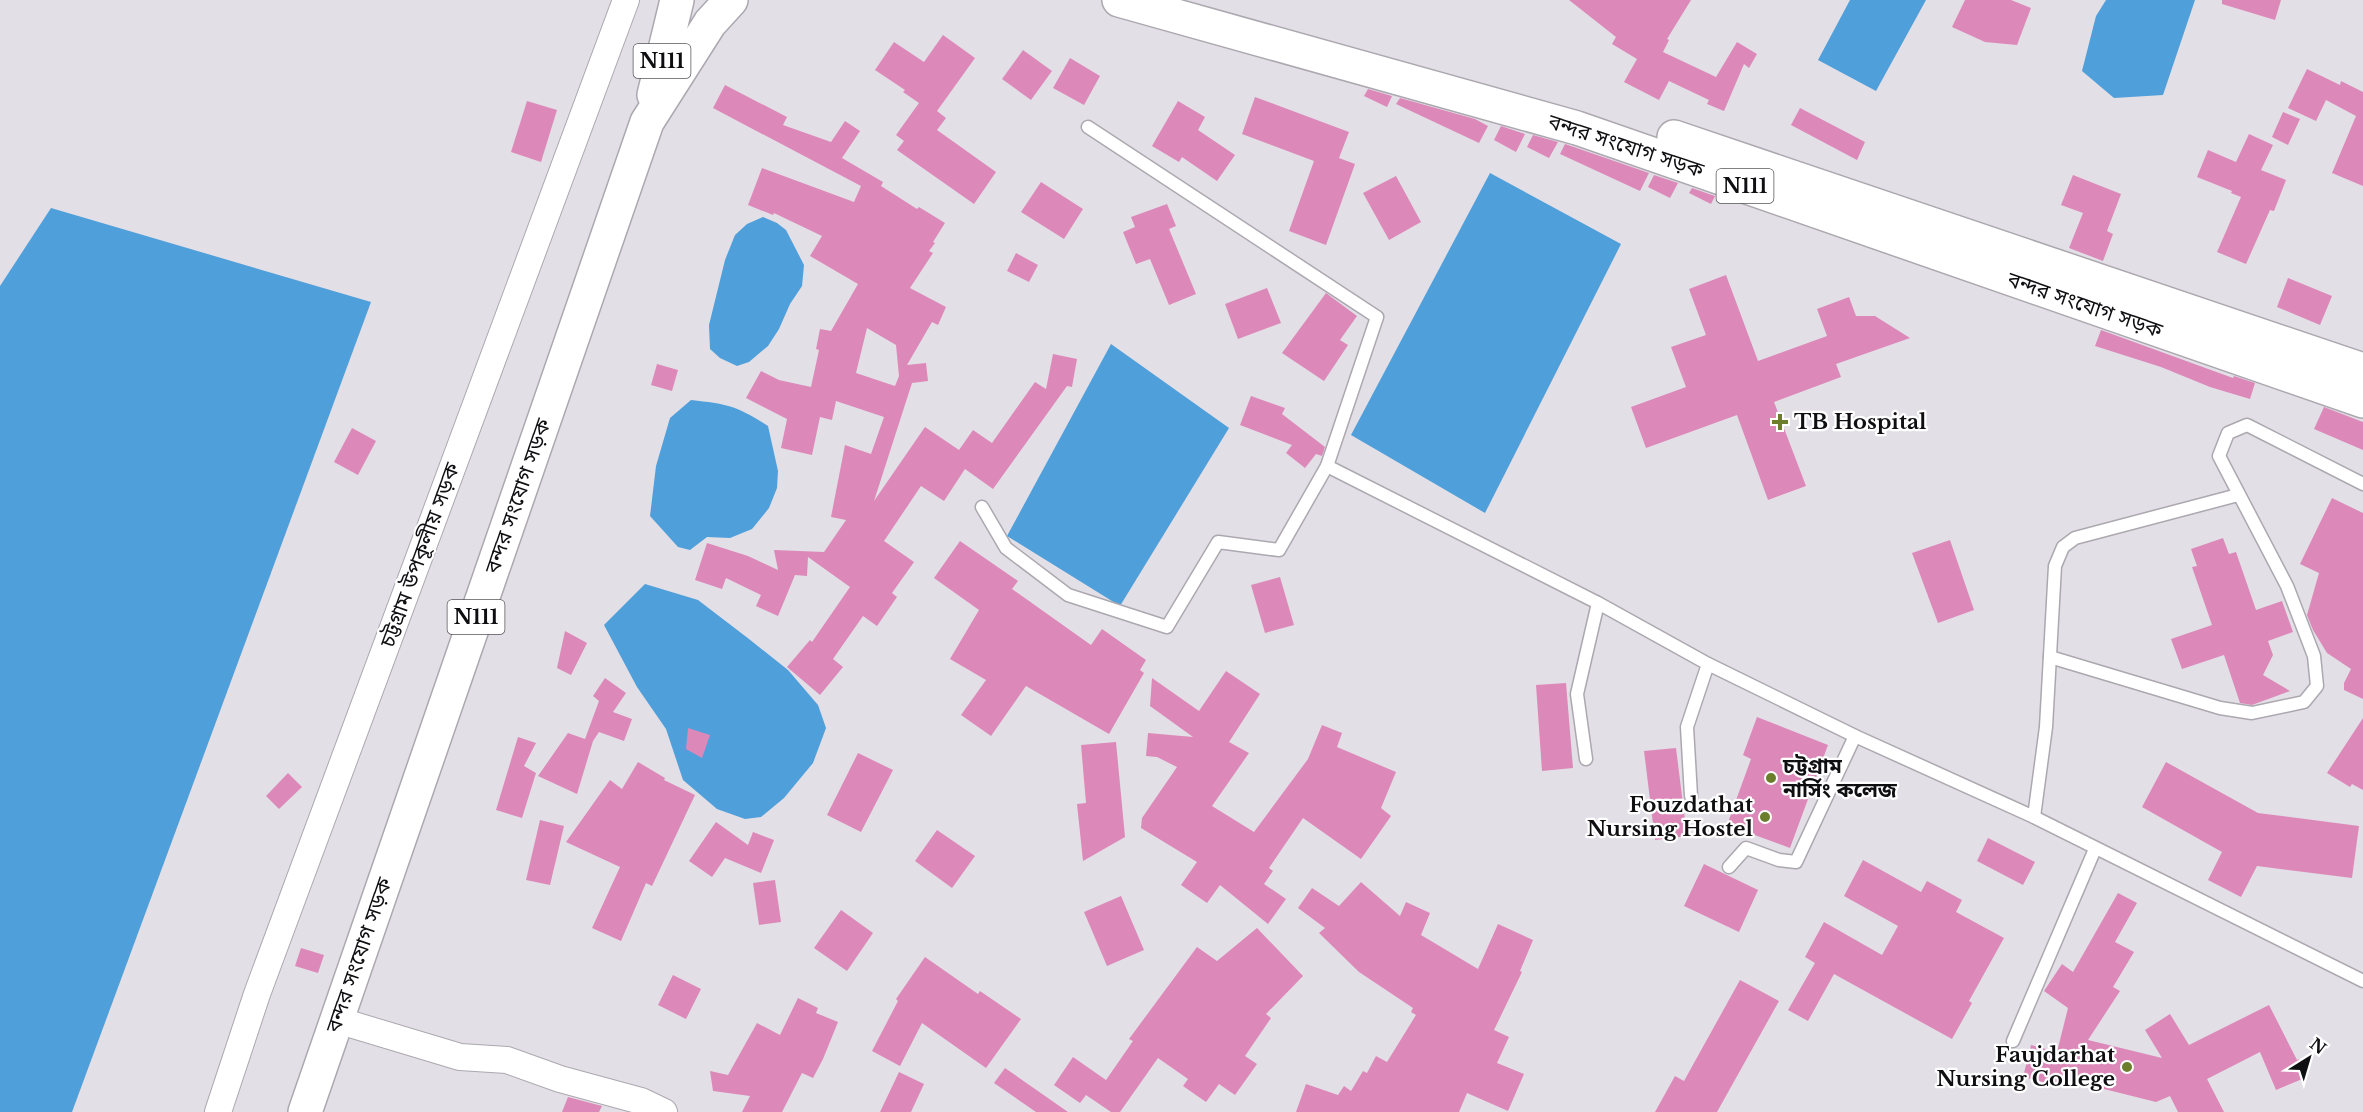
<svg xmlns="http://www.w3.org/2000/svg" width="2363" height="1112" font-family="'Libre Baskerville','Noto Sans Bengali',serif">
<rect width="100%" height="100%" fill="#e3dfe7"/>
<g fill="#4f9fda">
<path d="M 1850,0 L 1926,0 L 1876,91 L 1818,60 Z"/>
<path d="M 2106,0 L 2195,0 L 2163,95 L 2114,98 L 2082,71 L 2096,16 Z"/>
<path d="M 1490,173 L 1621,244 L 1485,513 L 1351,435 Z"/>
<path d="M 51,208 L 371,302 L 72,1112 L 0,1112 L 0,286 Z"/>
<path d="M 763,217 L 777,223 L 786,230 L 804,265 L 802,286 L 790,304 L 779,329 L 768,346 L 749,362 L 737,366 L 720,358 L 710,349 L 709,325 L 725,260 L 735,235 L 747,224 Z"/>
<path d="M 1111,344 L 1229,428 L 1120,606 L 1007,536 Z"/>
<path d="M 691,400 C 728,404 737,406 768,426 L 778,471 L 777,488 L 769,508 L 752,529 L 730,538 L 707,537 L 690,550 L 678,547 L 650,516 L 656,466 L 670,418 Z"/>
<path d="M 645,584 L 698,600 L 749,639 L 788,670 L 818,705 L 826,728 L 813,763 L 784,798 L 761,817 L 745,819 L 717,809 L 683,780 L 666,729 L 637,687 L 604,625 Z"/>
</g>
<g fill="#dc89b9" fill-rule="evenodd">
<path d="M 1569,0 L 1691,0 L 1667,39 L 1669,40 L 1663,52 L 1716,77 L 1737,42 L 1757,54 L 1749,68 L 1744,64 L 1724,111 L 1707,104 L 1709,100 L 1669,81 L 1659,100 L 1624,82 L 1637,59 L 1612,44 L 1616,37 Z"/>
<path d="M 1965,0 L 2011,0 L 2031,8 L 2017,45 L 1985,42 L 1952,27 Z"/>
<path d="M 2222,0 L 2281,0 L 2275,20 L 2222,4 Z"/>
<path d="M 943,35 L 975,58 L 937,111 L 946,118 L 937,130 L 996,172 L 974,204 L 897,150 L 904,141 L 896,135 L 919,103 L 903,92 L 905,90 L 875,70 L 894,42 L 924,62 Z"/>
<path d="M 1023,50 L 1052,71 L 1031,100 L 1002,79 Z"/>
<path d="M 1070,58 L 1100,76 L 1084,105 L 1053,88 Z"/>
<path d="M 2307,69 L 2340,85 L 2341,81 L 2363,92 L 2363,186 L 2332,173 L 2356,116 L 2326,100 L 2316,121 L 2288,108 Z"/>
<path d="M 725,85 L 787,117 L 783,125 L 831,142 L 845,121 L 860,131 L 842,158 L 883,182 L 881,186 L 917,209 L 919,207 L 945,223 L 933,242 L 935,243 L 929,251 L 933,253 L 910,288 L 946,307 L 938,325 L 932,322 L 907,365 L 926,363 L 928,381 L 912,383 L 874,501 L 925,427 L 959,450 L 973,430 L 992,443 L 1035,382 L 1046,389 L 1053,354 L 1077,359 L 1072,387 L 1067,386 L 993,489 L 965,469 L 944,501 L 921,486 L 884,541 L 914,562 L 892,593 L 897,597 L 877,626 L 863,616 L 833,659 L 843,667 L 820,695 L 787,667 L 810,640 L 812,642 L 850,587 L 808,557 L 807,576 L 795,575 L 778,616 L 756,606 L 761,595 L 726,578 L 722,589 L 695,580 L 707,543 L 748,556 L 778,570 L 774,550 L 824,552 L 846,520 L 831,517 L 845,445 L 871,454 L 884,417 L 836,401 L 832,420 L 820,417 L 812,455 L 781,448 L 787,419 L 746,398 L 761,371 L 779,380 L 811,387 L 819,350 L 816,349 L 820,329 L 831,331 L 858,284 L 810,256 L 822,236 L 774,213 L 773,215 L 748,205 L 762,168 L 854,202 L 861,186 L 713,108 ZM 867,328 L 896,345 L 899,376 L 895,386 L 856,373 Z"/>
<path d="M 1368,89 L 1392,96 L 1387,107 L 1364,96 Z"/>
<path d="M 1255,97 L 1349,132 L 1339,158 L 1355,164 L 1326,245 L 1289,231 L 1314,161 L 1242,134 Z"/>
<path d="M 1400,98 L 1475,119 L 1488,126 L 1479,143 L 1396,104 Z"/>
<path d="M 527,101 L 557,110 L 541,162 L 511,152 Z"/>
<path d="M 1178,101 L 1205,117 L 1198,130 L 1235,155 L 1217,181 L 1182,157 L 1179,162 L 1152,146 Z"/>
<path d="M 1800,108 L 1865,142 L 1857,160 L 1791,125 Z"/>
<path d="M 2283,112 L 2300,119 L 2288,145 L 2272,137 Z"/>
<path d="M 1501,126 L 1525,134 L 1516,152 L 1494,140 Z"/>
<path d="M 2249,134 L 2273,145 L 2261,170 L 2286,180 L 2274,211 L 2270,210 L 2246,264 L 2217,252 L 2241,197 L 2231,193 L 2232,191 L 2197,177 L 2208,150 L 2236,162 Z"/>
<path d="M 1533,135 L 1558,142 L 1549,158 L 1527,147 Z"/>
<path d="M 1565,144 L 1571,146 L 1649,173 L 1640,191 L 1560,154 Z"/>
<path d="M 1654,175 L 1678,183 L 1670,198 L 1648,187 Z"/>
<path d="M 2073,175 L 2121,194 L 2107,231 L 2113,234 L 2103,261 L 2069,248 L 2083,213 L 2061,205 Z"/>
<path d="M 1396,176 L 1421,222 L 1389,240 L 1363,193 Z"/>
<path d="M 1041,182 L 1083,209 L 1064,239 L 1021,212 Z"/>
<path d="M 1692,188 L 1715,196 L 1711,204 L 1689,193 Z"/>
<path d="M 1167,204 L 1176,226 L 1169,229 L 1196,294 L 1169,305 L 1150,259 L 1136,264 L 1123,232 L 1135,227 L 1131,217 Z"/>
<path d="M 1016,253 L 1038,265 L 1029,282 L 1007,271 Z"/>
<path d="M 1726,275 L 1758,361 L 1827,336 L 1817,309 L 1849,297 L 1856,316 L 1875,316 L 1910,338 L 1836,364 L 1841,377 L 1774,402 L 1806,486 L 1768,500 L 1737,415 L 1646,448 L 1631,407 L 1686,387 L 1671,347 L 1706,335 L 1689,289 Z"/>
<path d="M 2288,278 L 2332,296 L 2320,325 L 2277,307 Z"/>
<path d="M 1267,288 L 1281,323 L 1238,339 L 1225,304 Z"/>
<path d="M 1326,293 L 1357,316 L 1340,340 L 1348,345 L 1324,381 L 1282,353 Z"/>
<path d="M 2101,330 L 2233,378 L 2234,376 L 2255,383 L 2250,399 L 2210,387 L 2161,367 L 2095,346 Z"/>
<path d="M 657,364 L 678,370 L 672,391 L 651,385 Z"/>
<path d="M 1251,396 L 1285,408 L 1282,414 L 1325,447 L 1322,456 L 1316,454 L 1305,468 L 1286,453 L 1292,445 L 1240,425 Z"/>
<path d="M 2324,407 L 2363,422 L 2363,450 L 2314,429 Z"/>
<path d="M 352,428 L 376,441 L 358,475 L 334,462 Z"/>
<path d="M 2332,498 L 2363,513 L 2363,699 L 2344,690 L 2344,683 L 2351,669 L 2327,653 L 2313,630 L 2307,615 L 2319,573 L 2300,564 Z"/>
<path d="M 2223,538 L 2229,554 L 2236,552 L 2256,610 L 2282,601 L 2293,632 L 2268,641 L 2273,655 L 2263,675 L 2290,691 L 2252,705 L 2240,703 L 2224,655 L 2182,669 L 2171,639 L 2212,625 L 2192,567 L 2197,566 L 2191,549 Z"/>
<path d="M 1950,540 L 1974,610 L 1938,623 L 1912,553 Z"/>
<path d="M 960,541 L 1018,581 L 1012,589 L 1091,645 L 1102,629 L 1146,660 L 1140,670 L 1144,673 L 1109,734 L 1026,686 L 991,736 L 961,715 L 986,680 L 950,659 L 979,610 L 934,578 Z"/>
<path d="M 1280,577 L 1294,625 L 1265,633 L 1251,585 Z"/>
<path d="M 565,631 L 587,643 L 571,675 L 557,668 Z"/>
<path d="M 1226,671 L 1260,694 L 1229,742 L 1249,753 L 1212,806 L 1254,832 L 1308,759 L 1322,725 L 1342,733 L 1337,747 L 1396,772 L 1381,808 L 1391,816 L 1361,859 L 1303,818 L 1269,868 L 1273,871 L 1264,884 L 1286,899 L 1268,924 L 1220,885 L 1207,903 L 1181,885 L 1197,862 L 1141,828 L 1142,818 L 1177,767 L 1157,757 L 1146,756 L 1148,733 L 1193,737 L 1150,706 L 1152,678 L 1199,711 Z"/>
<path d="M 605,678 L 626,693 L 613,712 L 632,719 L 624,741 L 599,732 L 593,741 L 577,794 L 538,776 L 568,733 L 585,739 L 599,701 L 593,696 Z"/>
<path d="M 1566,683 L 1573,768 L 1542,771 L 1536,685 Z"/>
<path d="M 1757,717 L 1828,745 L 1790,848 L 1727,825 L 1751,759 L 1743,755 Z"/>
<path d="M 2363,718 L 2363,790 L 2352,784 L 2350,787 L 2327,773 Z"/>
<path d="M 688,728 L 710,735 L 702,758 L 686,749 Z"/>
<path d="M 518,737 L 536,743 L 524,766 L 536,773 L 522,818 L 496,810 Z"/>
<path d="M 1116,742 L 1125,837 L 1083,861 L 1077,804 L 1086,803 L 1081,745 Z"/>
<path d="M 1676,748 L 1687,836 L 1655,840 L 1644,751 Z"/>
<path d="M 858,753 L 893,770 L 861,832 L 827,815 Z"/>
<path d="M 638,762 L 665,778 L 664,780 L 695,795 L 652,886 L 646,883 L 621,941 L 592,928 L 620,867 L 566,842 L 610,780 L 622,789 Z"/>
<path d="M 2166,762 L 2258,813 L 2359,826 L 2352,878 L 2257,866 L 2241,897 L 2208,880 L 2222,852 L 2142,807 Z"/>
<path d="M 288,773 L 302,787 L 279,809 L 266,796 Z"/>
<path d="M 540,820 L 564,826 L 550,885 L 526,880 Z"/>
<path d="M 716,822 L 748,845 L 753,832 L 774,840 L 761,873 L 725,858 L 712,877 L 689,861 Z"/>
<path d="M 937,830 L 975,856 L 952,888 L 915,861 Z"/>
<path d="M 1988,838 L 2035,862 L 2023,885 L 1977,861 Z"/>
<path d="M 1863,860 L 1921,892 L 1927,881 L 1962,900 L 1956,912 L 2004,938 L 1969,1001 L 1972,1003 L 1952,1039 L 1834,974 L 1808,1021 L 1788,1010 L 1815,963 L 1805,957 L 1824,922 L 1882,955 L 1898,926 L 1844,896 Z"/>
<path d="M 1704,864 L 1758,890 L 1739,932 L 1684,906 Z"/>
<path d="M 775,880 L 781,922 L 759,925 L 753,883 Z"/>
<path d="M 1361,882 L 1400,916 L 1406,902 L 1430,913 L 1421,935 L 1478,969 L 1498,924 L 1533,940 L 1520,971 L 1522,972 L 1494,1030 L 1509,1037 L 1497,1063 L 1524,1074 L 1508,1111 L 1467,1093 L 1459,1112 L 1296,1112 L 1306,1084 L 1338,1095 L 1344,1086 L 1351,1091 L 1363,1071 L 1367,1073 L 1376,1056 L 1387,1062 L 1416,1015 L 1411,1012 L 1413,1008 L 1359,972 L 1319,933 L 1325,928 L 1298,908 L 1312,888 L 1339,906 Z"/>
<path d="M 2118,893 L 2137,903 L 2115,942 L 2134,952 L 2113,987 L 2120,991 L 2088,1040 L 2162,1058 L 2145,1030 L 2170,1014 L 2189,1045 L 2269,1005 L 2297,1060 L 2299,1059 L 2307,1077 L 2276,1090 L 2260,1052 L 2207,1079 L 2224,1112 L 2178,1112 L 2170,1096 L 2156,1102 L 2060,1078 L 2058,1086 L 2023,1077 L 2031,1045 L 2057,1052 L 2068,1008 L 2044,991 L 2062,964 L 2073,972 Z"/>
<path d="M 1121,896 L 1144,950 L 1107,966 L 1084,912 Z"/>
<path d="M 841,910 L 873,933 L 847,971 L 814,948 Z"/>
<path d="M 1257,928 L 1303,976 L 1266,1014 L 1271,1018 L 1245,1056 L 1257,1064 L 1235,1095 L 1219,1084 L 1206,1102 L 1183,1086 L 1188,1079 L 1158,1058 L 1120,1112 L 1111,1112 L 1086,1095 L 1080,1103 L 1054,1085 L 1073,1057 L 1106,1080 L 1133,1041 L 1129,1039 L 1197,947 L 1217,961 Z"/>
<path d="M 301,948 L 324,955 L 318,973 L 295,966 Z"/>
<path d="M 925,957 L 978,994 L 980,991 L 1021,1019 L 986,1068 L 922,1023 L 900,1066 L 872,1051 L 898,1001 L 896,999 Z"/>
<path d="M 673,975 L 701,989 L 686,1019 L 658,1005 Z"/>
<path d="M 1740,980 L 1779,1001 L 1717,1112 L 1655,1112 L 1675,1076 L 1684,1081 Z"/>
<path d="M 798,998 L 818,1008 L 816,1013 L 838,1022 L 823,1059 L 813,1078 L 802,1073 L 782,1112 L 742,1112 L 750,1096 L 713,1091 L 710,1071 L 728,1075 L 757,1023 L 780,1035 Z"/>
<path d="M 1005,1068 L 1068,1112 L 1036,1112 L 994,1083 Z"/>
<path d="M 899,1072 L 924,1084 L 911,1112 L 880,1112 Z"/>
<path d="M 568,1097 L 602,1106 L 599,1112 L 562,1112 Z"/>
</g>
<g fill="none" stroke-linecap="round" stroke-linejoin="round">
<g stroke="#aca8af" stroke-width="15">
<g id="lane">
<path d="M 1327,466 L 1598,603 L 1708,664 L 1855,736 L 2034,817 L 2363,981"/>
<path d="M 982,507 L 1006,548 L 1068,595 L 1167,627 L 1218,542 L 1279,550 L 1327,466 L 1377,317 L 1088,127"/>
<path d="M 2050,657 L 2220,708 L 2252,713 L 2304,702 L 2317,686 L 2314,656 L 2287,586 L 2219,456 L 2228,433 L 2247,425 L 2363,484"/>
<path d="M 1586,759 L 1577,694 L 1598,603"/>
<path d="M 1691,796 L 1687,727 L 1708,664"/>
<path d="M 2034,817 L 2046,727 L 2055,566 L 2063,547 L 2075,538 L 2238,495"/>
<path d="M 1729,867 L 1746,848 L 1779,860 L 1796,862 L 1855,736"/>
<path d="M 2013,1041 L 2095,849"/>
</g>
</g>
<g stroke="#aca8af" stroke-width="28">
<g id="street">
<path d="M 337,1020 L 460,1057 L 507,1060 L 560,1079 L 641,1101 L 664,1112"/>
<path d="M 218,1112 L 257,994 L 626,0"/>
</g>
</g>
<g stroke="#aca8af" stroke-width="36">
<g id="highway">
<path d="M 1119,0 L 1577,128 L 2363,401"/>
<path d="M 654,95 L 677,0"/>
<path d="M 1674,137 L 2363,370"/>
<path d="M 305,1112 L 647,122 L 710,23 L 731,0"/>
</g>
</g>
<use href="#lane" stroke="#fff" stroke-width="12"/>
<use href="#street" stroke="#fff" stroke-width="26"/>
<use href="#highway" stroke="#fff" stroke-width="33"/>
</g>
<g fill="#6c7d2c" stroke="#fff" stroke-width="2">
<path d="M1777 413h6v6h6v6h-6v6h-6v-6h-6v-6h6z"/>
<circle cx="1771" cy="778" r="6"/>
<circle cx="1765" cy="817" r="6"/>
<circle cx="2127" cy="1067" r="6"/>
</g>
<g text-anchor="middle" stroke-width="4.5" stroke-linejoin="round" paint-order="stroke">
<g fill="#fff" stroke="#575658" stroke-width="1.5">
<rect x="633.5" y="44" width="57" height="34" rx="4.5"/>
<rect x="1716.5" y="169" width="57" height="34" rx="4.5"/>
<rect x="447.5" y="600" width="57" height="34" rx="4.5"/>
</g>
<g font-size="20" font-weight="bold" fill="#0f0e11">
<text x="662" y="68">N111</text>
<text x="1745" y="193">N111</text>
<text x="476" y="624">N111</text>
</g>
<g font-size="21" fill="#0f0e11" stroke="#fff">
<text transform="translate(1626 146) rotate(18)" y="7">বন্দর সংযোগ সড়ক</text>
<text transform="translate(2085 305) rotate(19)" y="7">বন্দর সংযোগ সড়ক</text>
<text transform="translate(518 496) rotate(-71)" y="7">বন্দর সংযোগ সড়ক</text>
<text transform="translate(420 555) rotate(-70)" y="7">চট্টগ্রাম উপকূলীয় সড়ক</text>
<text transform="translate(359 955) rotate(-71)" y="7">বন্দর সংযোগ সড়ক</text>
</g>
<g font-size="21" font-weight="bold" fill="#0f0e11" stroke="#fff" text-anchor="start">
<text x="1794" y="429">TB Hospital</text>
<text x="1783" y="773">চট্টগ্রাম<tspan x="1783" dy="24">নার্সিং কলেজ</tspan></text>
<text x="1753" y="812" text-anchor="end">Fouzdathat<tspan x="1753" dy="24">Nursing Hostel</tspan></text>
<text x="2115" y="1062" text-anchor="end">Faujdarhat<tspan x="2115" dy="24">Nursing College</tspan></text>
</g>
</g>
<g transform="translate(2309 1058) rotate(37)" stroke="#ffffff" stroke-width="4.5" paint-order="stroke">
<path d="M0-4.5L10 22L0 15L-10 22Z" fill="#0f0e11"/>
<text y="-9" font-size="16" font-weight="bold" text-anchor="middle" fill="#0f0e11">N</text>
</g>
</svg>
